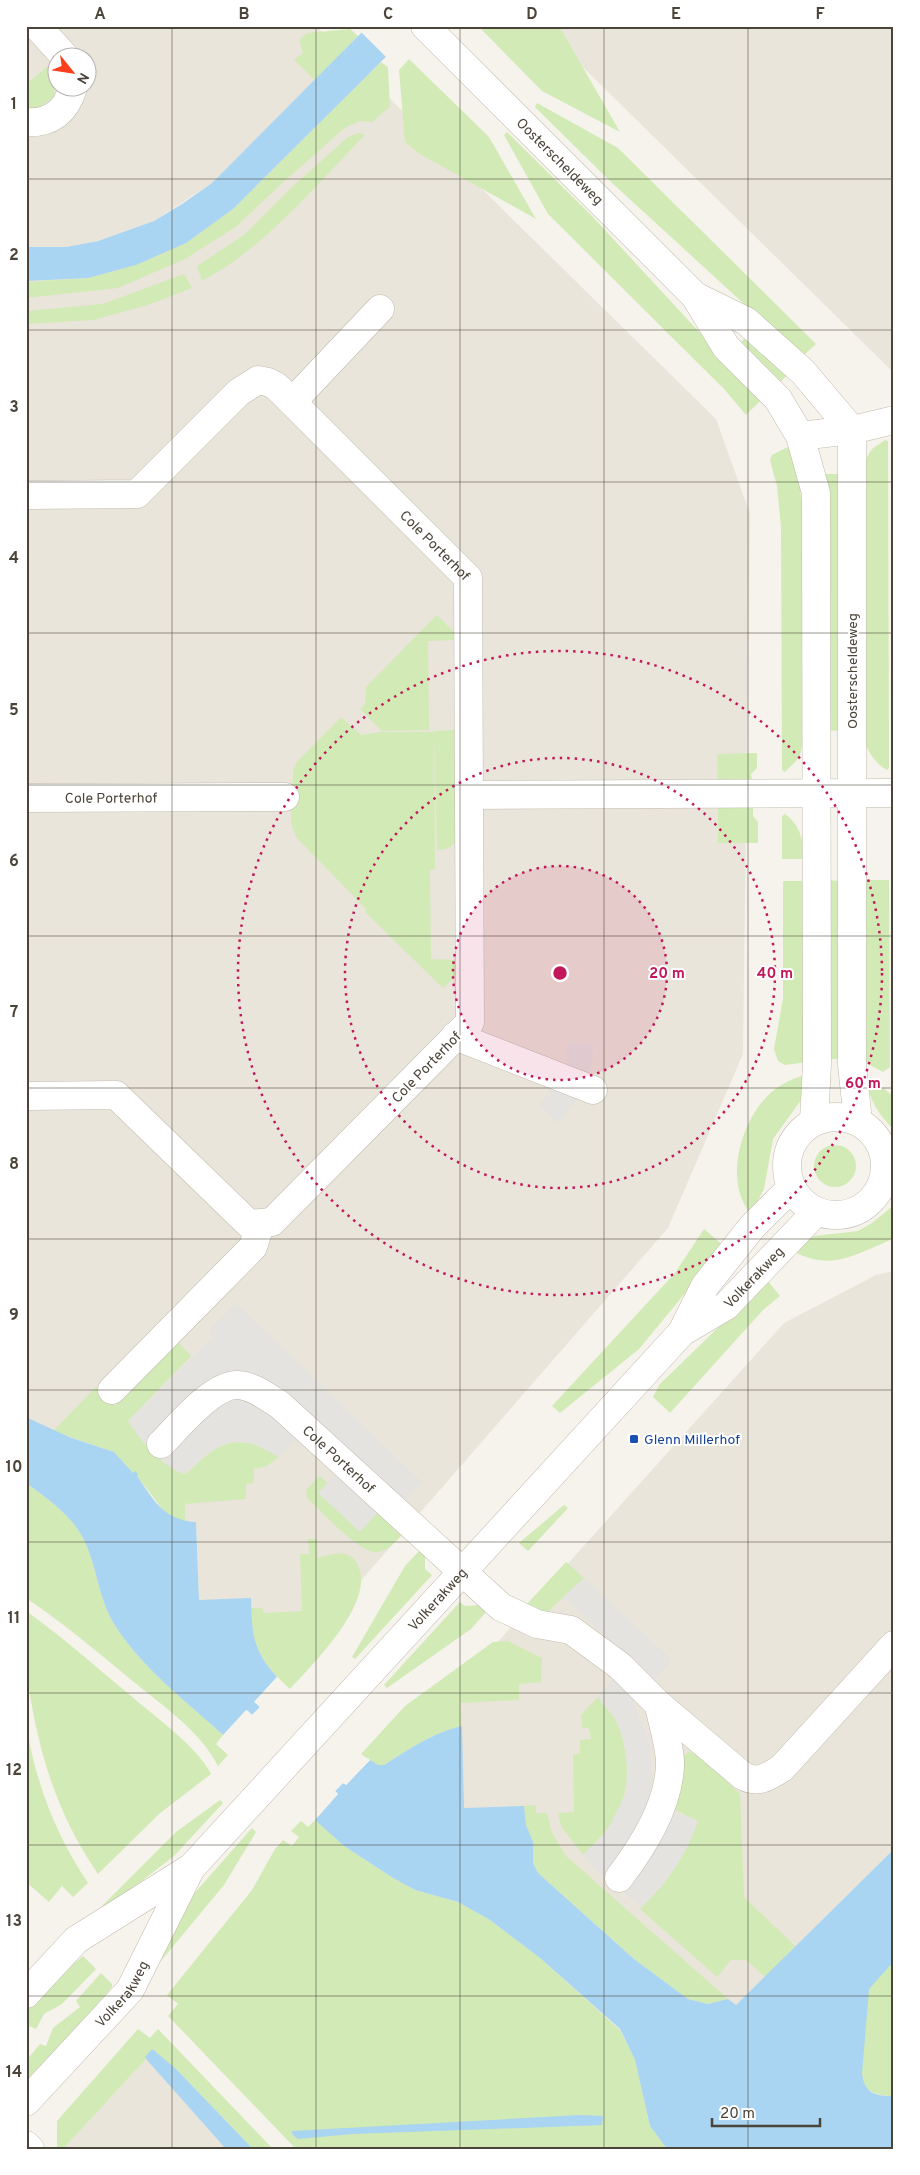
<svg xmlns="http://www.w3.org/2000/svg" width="920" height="2175" font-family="Overpass,sans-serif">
<rect width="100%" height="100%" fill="#f6f3ec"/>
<g fill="#eae5da" fill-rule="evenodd">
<path d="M 26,26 L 316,26 L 716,419 L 750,514 L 743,1054 L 668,1228 L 277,1677 L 199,1600 L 196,1522 L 177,1520 L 114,1452 L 69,1437 L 26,1417 L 26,282 L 233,209 L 351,91 L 324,71 L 212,183 L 154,221 L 98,241 L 66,247 L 26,247 ZM 58,58 L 88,58 L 88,88 L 58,88 Z"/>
<path d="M 541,26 L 894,26 L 894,373 Z"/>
<path d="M 894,1271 L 894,1849 L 736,2005 L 722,2002 L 708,2004 L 538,1873 L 464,1808 L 434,1735 L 441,1705 L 784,1323 L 876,1275 Z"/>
<path d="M 146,2059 L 226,2149 L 63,2149 Z"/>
</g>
<g fill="#d2eab5">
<path d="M 478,26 L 559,26 L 620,132 L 542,91 Z"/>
<path d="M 350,29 L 358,36 L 315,80 L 294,60 L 303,53 L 299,40 L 307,33 Z"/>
<path d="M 409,59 L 489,137 L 536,219 L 420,154 L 405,142 L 399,70 Z"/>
<path d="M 381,62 L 388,67 L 390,107 L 372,122 L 360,121 L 346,127 L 282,183 L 237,226 L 185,259 L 118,288 L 26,298 L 26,282 L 88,278 L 136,265 L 186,243 L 233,209 Z"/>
<path d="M 49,65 L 56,77 L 54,96 L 39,108 L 26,108 L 26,78 L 30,81 Z"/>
<path d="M 537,103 L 618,148 L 816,344 L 802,357 L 611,182 L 535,107 Z"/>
<path d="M 507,132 L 591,215 L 751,388 L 761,400 L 746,415 L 725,390 L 548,214 L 504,135 Z"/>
<path d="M 359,133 L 365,135 C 315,186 266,247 202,281 L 197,266 L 244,235 L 292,187 L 348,137 Z"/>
<path d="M 184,274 L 192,288 L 148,305 L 93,320 L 26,324 L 26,311 L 103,304 Z"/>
<path d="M 745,338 L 788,374 L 778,385 L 742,346 L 741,342 Z"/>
<path d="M 885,440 L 888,441 L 889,768 L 887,770 C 875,763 869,753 864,741 L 865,460 L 872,449 Z"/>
<path d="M 788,447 L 799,479 L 802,505 L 803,743 L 799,758 L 785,772 L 782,770 L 781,527 L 777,486 L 770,460 L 772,455 Z"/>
<path d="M 824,474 L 840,474 L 841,731 L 825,730 Z"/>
<path d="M 437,615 L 455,633 L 455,640 L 428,641 L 429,730 L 382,731 L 360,709 L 365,704 L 366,687 Z"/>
<path d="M 341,717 L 361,735 L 381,732 L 434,732 L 435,869 L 430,870 L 431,959 L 457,960 L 457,975 L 443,988 L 366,913 L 366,909 L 297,838 L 292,827 L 291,816 L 293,770 L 297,762 Z"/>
<path d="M 454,730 L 456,734 L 456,842 L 447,849 L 437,850 L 434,731 Z"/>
<path d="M 757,753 L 757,768 L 751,774 L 752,780 L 718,780 L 717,754 Z"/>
<path d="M 718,807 L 753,807 L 753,816 L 758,822 L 758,843 L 718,843 Z"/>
<path d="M 785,814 C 801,826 803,840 804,859 L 782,859 L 782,816 Z"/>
<path d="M 825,880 L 841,881 L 842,1059 L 826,1059 Z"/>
<path d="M 863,880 L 889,880 L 890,1067 L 883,1072 L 864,1062 Z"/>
<path d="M 783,881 L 805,881 L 807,1062 L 785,1065 L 778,1061 L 774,1049 L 783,999 Z"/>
<path d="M 807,1075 L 804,1096 L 773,1139 L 764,1189 L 751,1214 C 725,1184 739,1130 762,1102 C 773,1088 790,1078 807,1075 Z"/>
<path d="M 866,1078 L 881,1086 L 894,1097 L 894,1130 C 879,1115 869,1100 866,1078 Z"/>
<circle cx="835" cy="1166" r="21"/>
<path d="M 894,1205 L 894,1237 L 888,1241 C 853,1256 829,1271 793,1251 L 814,1236 L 858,1231 L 872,1223 Z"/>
<path d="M 704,1229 L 724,1246 L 639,1349 L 560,1413 L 552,1406 L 675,1273 Z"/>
<path d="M 767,1280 L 780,1296 L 763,1310 L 670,1413 L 653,1397 L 659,1385 Z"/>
<path d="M 178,1342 L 191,1356 L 128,1421 C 143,1442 160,1465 186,1474 C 218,1442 237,1430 279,1457 L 267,1466 L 254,1469 L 254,1483 L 246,1484 L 246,1499 L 185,1504 L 185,1522 L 166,1514 L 137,1476 L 138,1474 L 133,1473 L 114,1452 L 53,1431 L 96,1387 L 115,1406 Z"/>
<path d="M 319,1476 L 328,1483 L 319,1493 L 380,1514 L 402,1535 C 395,1542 388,1551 377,1552 C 360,1554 320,1510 307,1498 L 306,1490 Z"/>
<path d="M 26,1483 C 46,1497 72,1516 83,1538 C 98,1567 97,1598 116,1627 C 143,1669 187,1702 223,1735 L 216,1744 L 228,1755 L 218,1766 C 199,1729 160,1704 129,1678 C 95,1650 62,1622 26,1598 Z"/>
<path d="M 564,1505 L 568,1508 L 528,1551 L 519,1543 Z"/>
<path d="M 308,1539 L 317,1539 L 318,1558 C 330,1554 348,1549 356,1562 C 380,1598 313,1664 290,1689 C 261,1662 252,1648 251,1608 L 262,1608 L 264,1613 L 302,1611 L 300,1554 L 309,1554 Z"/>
<path d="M 419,1551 L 425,1556 L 425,1569 L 432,1575 L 355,1659 L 352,1657 L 405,1566 Z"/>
<path d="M 566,1562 L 584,1578 L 545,1614 L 526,1605 Z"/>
<path d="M 460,1602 L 465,1606 L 481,1605 L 487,1611 L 471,1629 L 387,1688 L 384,1685 Z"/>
<path d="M 26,1611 C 63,1637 96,1667 131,1696 C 155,1717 197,1746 211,1774 L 159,1814 L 98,1874 C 54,1810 36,1744 26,1668 C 24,1649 26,1629 26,1611 Z"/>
<path d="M 508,1641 L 542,1658 L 541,1682 L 519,1684 L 519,1700 L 460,1703 L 462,1726 C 432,1733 409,1749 384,1765 L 378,1766 L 361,1754 L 405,1706 L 493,1642 Z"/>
<path d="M 598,1697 C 603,1704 610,1711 615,1718 C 621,1729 623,1739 625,1751 C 633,1796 616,1825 583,1855 L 561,1826 L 558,1813 L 574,1812 L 573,1754 L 580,1754 L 580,1740 L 591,1739 L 589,1728 L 582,1728 L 581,1715 Z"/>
<path d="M 26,1723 C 35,1781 55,1834 88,1883 L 73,1897 L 62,1886 L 49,1902 L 26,1882 Z"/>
<path d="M 689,1752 L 698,1755 L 740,1794 L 744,1897 L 795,1946 L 765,1977 L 746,1960 L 731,1960 L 717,1977 L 640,1909 C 666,1882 685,1856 698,1821 L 675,1810 L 682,1757 Z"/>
<path d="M 220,1800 L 223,1803 L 174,1856 L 95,1917 L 92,1916 L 176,1832 Z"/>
<path d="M 536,1805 L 536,1813 L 547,1813 L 552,1833 L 566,1856 L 728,1999 L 708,2004 L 688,1999 L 634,1959 L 538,1873 L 533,1863 L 532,1842 L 526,1825 L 524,1806 Z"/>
<path d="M 315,1820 L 344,1846 L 393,1878 L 415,1890 L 458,1902 L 490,1920 L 540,1958 L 620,2030 L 635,2060 L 650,2126 L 667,2149 L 296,2149 L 168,2016 L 178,2004 L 167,1995 L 252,1890 L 275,1849 L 283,1840 L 292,1846 L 299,1837 L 291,1831 L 301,1821 L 308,1827 Z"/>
<path d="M 252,1828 L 256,1832 L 224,1885 L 155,1968 L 192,1896 Z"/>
<path d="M 83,1956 L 96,1969 L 62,2004 L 44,2014 L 36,2029 L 29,2026 L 26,2032 L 26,2009 L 63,1973 Z"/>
<path d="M 894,1959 L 894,2096 C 868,2096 866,2088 853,2068 L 869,1985 Z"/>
<path d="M 101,1973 L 112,1984 L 112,1987 L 26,2086 L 26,2061 L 40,2044 L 46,2046 L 53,2028 L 80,2007 L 76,2001 Z"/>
<path d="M 138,2029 L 150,2038 L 158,2029 L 273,2149 L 253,2149 L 175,2068 L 145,2057 L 146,2059 L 63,2149 L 57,2149 L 57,2121 Z"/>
</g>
<g fill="#e5e3e0">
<path d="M 567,1043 L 594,1044 L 589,1078 L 581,1094 L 558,1123 L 539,1105 L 564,1072 Z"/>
<path d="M 236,1303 L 422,1482 L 405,1500 L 396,1492 L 360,1532 L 318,1493 L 354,1454 L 316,1418 L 279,1457 L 252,1443 L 229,1442 L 207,1453 L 186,1474 L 176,1471 L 163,1462 L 143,1442 L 128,1421 L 213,1336 L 208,1331 Z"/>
<path d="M 584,1578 L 672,1660 L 633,1702 L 650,1743 L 652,1782 L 648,1803 L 698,1821 L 688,1846 L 677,1865 L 662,1886 L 642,1907 L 599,1873 L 583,1855 L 607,1831 L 626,1793 L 628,1771 L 623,1736 L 615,1719 L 598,1697 L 631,1659 L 563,1597 Z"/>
</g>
<g fill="#a9d4f2">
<path d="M 368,26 L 417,26 L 233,209 L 186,243 L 136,265 L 88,278 L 26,281 L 26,247 L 66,247 L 98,241 L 154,221 L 182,204 L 212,183 Z"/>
<path d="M 26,1417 L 69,1437 L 114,1452 L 133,1473 L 135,1471 L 138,1474 L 137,1476 C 154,1500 163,1520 196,1522 L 199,1600 L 251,1598 C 252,1633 252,1650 277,1677 L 255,1701 L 260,1707 L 252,1715 L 246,1710 L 223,1735 C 187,1702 143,1669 116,1627 C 97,1598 98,1567 83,1538 C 72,1516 46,1497 26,1483 Z"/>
<path d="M 462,1726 L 464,1808 L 524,1806 L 526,1825 L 533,1842 L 533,1863 L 538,1873 L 634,1959 L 688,1999 L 708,2004 L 728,1999 L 736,2005 L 894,1849 L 894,1961 L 869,1989 L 862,2074 C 865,2094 876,2096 894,2096 L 894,2149 L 667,2149 L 650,2126 L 635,2060 L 620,2029 L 540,1958 L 490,1920 L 458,1902 L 415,1890 L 393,1878 L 344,1846 L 315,1820 L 338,1794 L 335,1791 L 343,1783 L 346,1785 L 370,1760 L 378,1765 L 384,1765 C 409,1749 432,1733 462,1726 Z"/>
<path d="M 152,2049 L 175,2068 L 253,2149 L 226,2149 L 146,2059 L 145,2057 Z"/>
<path d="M 580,2115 L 603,2116 L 602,2125 L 353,2134 L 298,2139 L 292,2134 L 292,2131 Z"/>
</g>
<g fill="#f6f3ec">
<path d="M 364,26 L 419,26 L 387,58 L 360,31 Z"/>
<path d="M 277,1677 L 279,1679 L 258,1702 L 262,1706 L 262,1709 L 253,1718 L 247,1714 L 225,1737 L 222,1737 L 247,1710 L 252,1715 L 260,1707 L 254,1702 Z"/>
<path d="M 368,1758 L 370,1760 L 346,1785 L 343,1783 L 335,1791 L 338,1794 L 313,1822 L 313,1819 L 335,1794 L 333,1790 L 342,1781 L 346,1782 Z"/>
</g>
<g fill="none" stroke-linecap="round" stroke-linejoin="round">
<g stroke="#c2bbae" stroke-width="29">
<g id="minor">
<path d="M 37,26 L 66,58"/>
<path id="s1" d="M 425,26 L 695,296 L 726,347 L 778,399 L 800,436 L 816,493 L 817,1064 L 814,1121"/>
<path d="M 26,122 C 51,124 66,111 73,88"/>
<path d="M 695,296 L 746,321 L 803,372 L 852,430 L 852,1065 L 858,1121"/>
<path d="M 292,402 L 380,309"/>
<path d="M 800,436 L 852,430 L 894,420"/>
<path id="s2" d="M 26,495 L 137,494 L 239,392 L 258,380 L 268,382 L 276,386 L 468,578 L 470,1022 L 272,1222 L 249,1224 L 116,1095 L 26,1096"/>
<path d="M 470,795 L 894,793"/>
<path id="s3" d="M 26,798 L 285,797"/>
<path d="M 455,1036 L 593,1090"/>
<circle cx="836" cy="1166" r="49"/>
<path id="s4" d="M 682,1332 L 726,1306 L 816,1212"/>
<path d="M 112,1390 L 253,1247 L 260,1225"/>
<path id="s5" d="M 161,1444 C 178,1427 212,1385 237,1385 C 252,1385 267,1397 280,1405 L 501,1607 L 537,1624 L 571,1630 L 620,1666 L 659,1705 L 743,1776 C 758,1784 768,1777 782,1768 L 894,1645"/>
<path d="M 619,1878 C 643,1846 668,1807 670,1766 C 671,1749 662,1722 659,1705"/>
<path id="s6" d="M 26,1994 L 76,1940 L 192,1867 L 682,1332 L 705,1286 L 752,1227 L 791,1188"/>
<path id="s7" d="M 26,2102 L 130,1990 L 191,1868"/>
<path d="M 26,2145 L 30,2149"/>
</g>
</g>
<use href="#minor" stroke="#fff" stroke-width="28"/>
</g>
<path fill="none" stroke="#4b4439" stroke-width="1" stroke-opacity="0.55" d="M 172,26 L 172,2149M 316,26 L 316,2149M 460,26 L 460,2149M 604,26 L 604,2149M 748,26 L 748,2149M 26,179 L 894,179M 26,330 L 894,330M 26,482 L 894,482M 26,633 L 894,633M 26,785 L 894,785M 26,936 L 894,936M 26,1088 L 894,1088M 26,1239 L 894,1239M 26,1390 L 894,1390M 26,1542 L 894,1542M 26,1693 L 894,1693M 26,1845 L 894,1845M 26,1996 L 894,1996"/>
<circle cx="560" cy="973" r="107" fill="#c2185b" fill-opacity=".12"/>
<g fill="none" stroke="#c2185b" stroke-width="2.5" stroke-dasharray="2.5 5">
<circle cx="560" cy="973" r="107"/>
<circle cx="560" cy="973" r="215"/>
<circle cx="560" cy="973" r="322"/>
</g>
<rect fill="#1a4fb4" stroke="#fff" stroke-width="2" x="629" y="1434" width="10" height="10" rx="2.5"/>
<g text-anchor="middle" stroke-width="4" stroke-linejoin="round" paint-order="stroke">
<g font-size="14" fill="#4b4439" stroke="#fff">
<text dy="5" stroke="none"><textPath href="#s1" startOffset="191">Oosterscheldeweg</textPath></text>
<text dy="5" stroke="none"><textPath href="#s2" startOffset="522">Cole Porterhof</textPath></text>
<text transform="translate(852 671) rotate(-90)" y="5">Oosterscheldeweg</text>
<text dy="5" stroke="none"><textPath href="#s3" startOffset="85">Cole Porterhof</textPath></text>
<text transform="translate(426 1067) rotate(-46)" y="5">Cole Porterhof</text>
<text dy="5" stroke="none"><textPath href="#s4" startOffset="91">Volkerakweg</textPath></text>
<text dy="5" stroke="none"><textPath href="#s5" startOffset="226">Cole Porterhof</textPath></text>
<text dy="5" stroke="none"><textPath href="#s6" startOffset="574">Volkerakweg</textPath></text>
<text dy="5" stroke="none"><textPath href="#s7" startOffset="145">Volkerakweg</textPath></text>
</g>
<g font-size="14" fill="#164399" stroke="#fff" text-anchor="start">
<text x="644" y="1444">Glenn Millerhof</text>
</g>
</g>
<circle cx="560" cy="973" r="8" fill="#c2185b" stroke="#fff" stroke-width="2.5"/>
<g font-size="15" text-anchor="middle" font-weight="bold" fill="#c2185b" stroke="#fff" stroke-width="4" stroke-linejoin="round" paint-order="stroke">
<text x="667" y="978">20 m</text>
<text x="775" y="978">40 m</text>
<text x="863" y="1088">60 m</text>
</g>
<rect width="920" height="2175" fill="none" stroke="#ffffff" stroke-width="55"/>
<g transform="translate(72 72) rotate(120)"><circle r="24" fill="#ffffff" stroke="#b7b4b0"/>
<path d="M0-4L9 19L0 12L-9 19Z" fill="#fc3f1d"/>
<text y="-8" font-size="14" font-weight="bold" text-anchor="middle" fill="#4b4439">N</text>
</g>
<path d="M712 2118v8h108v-8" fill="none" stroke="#4b4439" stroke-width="2.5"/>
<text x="720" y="2118" font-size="15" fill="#4b4439" stroke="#ffffff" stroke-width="4" paint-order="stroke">20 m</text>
<rect x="28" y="28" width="864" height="2120" fill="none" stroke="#4b4439" stroke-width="2"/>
<g font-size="16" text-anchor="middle" font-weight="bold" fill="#4b4439">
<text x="100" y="19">A</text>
<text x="244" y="19">B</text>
<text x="388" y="19">C</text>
<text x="532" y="19">D</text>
<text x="676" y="19">E</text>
<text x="820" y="19">F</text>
<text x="14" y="109">1</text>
<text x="14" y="260">2</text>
<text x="14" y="412">3</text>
<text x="14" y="563">4</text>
<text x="14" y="715">5</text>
<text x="14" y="866">6</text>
<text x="14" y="1017">7</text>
<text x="14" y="1169">8</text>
<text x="14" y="1320">9</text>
<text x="14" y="1472">10</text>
<text x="14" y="1623">11</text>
<text x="14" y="1775">12</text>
<text x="14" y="1926">13</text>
<text x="14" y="2077">14</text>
</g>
</svg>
